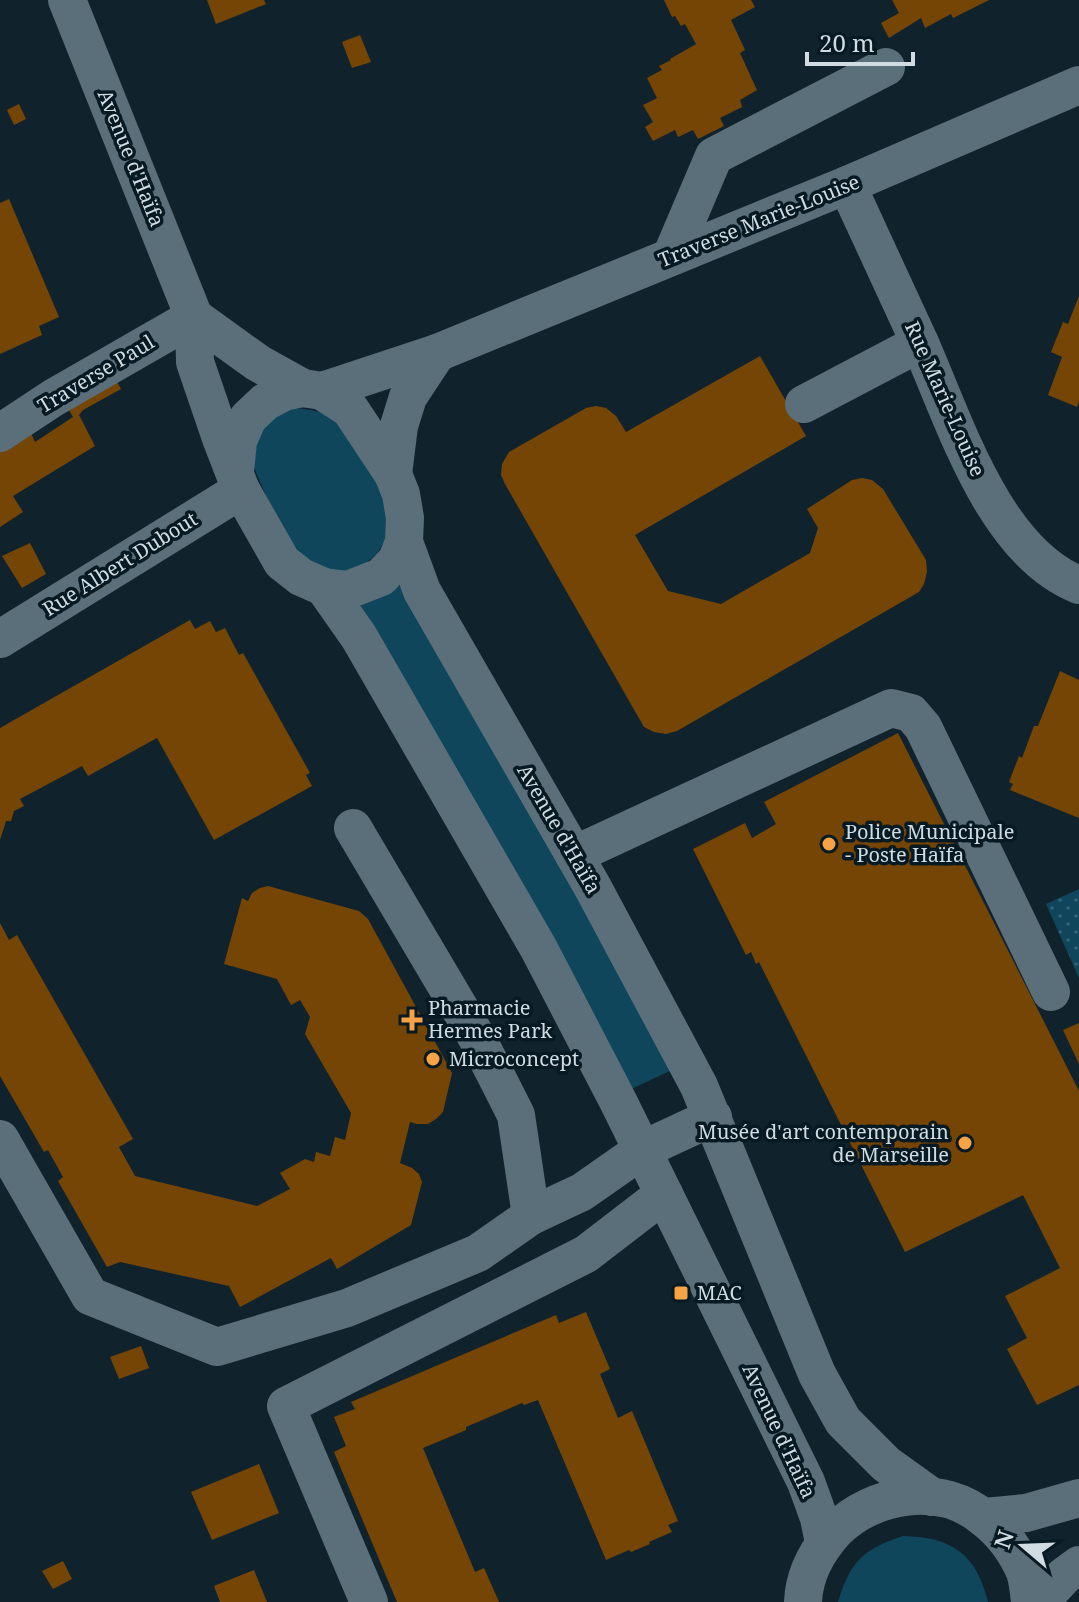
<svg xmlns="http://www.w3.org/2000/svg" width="1079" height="1602" font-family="'Noto Serif',serif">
<defs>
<pattern id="park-dots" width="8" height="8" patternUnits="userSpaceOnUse" patternTransform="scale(2)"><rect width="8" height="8" fill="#0f465c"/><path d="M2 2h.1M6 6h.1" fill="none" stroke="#316073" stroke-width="1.8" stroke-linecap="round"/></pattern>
</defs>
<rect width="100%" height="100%" fill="#10232d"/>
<g fill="#0f465c">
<path d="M 295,408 C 314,410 331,412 346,427 C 352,433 357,445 361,453 C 379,483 405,531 371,559 C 334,590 298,558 278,523 C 273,515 270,504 266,495 C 260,481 250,464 253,448 C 255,437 268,420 278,414 C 282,411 290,410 295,408 Z"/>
<path d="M 397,584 L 408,594 L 674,1069 L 627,1091 L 358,615 L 363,601 Z"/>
<path d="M 903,1536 C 952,1537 976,1554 988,1602 L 838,1602 C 850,1562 863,1549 903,1536 Z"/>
</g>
<path fill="url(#park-dots)" d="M 1079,889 L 1079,978 L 1046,904 Z"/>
<g fill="#754505">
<path d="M 207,0 L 264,0 L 266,4 L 216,24 Z"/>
<path d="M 664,0 L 751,0 L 755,7 L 731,20 L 745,50 L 740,53 L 757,90 L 740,100 L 742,107 L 720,118 L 724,126 L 698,139 L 693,130 L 678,137 L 675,130 L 653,141 L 645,127 L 653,122 L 643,105 L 657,98 L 647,78 L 662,70 L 659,66 L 671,60 L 670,59 L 696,44 L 685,24 L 681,26 L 675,16 L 672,17 Z"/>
<path d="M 892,0 L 989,0 L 953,18 L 951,14 L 925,28 L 921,18 L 889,38 L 881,23 L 899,13 Z"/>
<path d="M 360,35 L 371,62 L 352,68 L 342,42 Z"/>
<path d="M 19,104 L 26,119 L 14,125 L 7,110 Z"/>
<path d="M 9,199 L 59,317 L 39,326 L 42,335 L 0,354 L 0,203 Z"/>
<path d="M 1079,296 L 1079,401 L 1077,407 L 1048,395 L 1062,357 L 1051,352 L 1063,322 L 1068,324 Z"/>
<path d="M 760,356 L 806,436 L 635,535 L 668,591 L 721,604 L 810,553 L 818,528 L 807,509 L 852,480 L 862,478 L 872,480 L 883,489 L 926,560 L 927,572 L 924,584 L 919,592 L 677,731 L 666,734 L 654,732 L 644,727 L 505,484 L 501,475 L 502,464 L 509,452 L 586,408 L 596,406 L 606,408 L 616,416 L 626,432 Z"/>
<path d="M 113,375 L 121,389 L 83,410 L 79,415 L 95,446 L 13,496 L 23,512 L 0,527 L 0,447 L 29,429 L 35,442 L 73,417 L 66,405 Z"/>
<path d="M 30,543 L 46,574 L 22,588 L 2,556 Z"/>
<path d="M 190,620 L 195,629 L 210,621 L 216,632 L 225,628 L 239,655 L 243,653 L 310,773 L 306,775 L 312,786 L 214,840 L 157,738 L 88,776 L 82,766 L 20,799 L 24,806 L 14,811 L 11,821 L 6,821 L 0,840 L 0,728 Z"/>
<path d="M 1060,671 L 1079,680 L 1079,818 L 1010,790 L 1013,784 L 1009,782 L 1019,756 L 1022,758 L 1034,726 L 1038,726 Z"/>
<path d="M 898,733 L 1079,1091 L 1079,1385 L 1037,1405 L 1007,1349 L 1027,1338 L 1005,1296 L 1060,1268 L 1023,1195 L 905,1252 L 759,962 L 756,964 L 751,952 L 746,955 L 693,849 L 745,823 L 752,838 L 776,824 L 764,802 Z"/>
<path d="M 268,886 L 359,911 L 368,919 L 452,1073 L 443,1112 L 436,1119 L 428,1124 L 417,1124 L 410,1122 L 400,1163 L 412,1168 L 419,1174 L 422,1182 L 411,1225 L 337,1269 L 331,1258 L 240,1307 L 229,1286 L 120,1262 L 107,1267 L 58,1181 L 63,1177 L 48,1150 L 44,1152 L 0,1076 L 0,923 L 9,940 L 17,935 L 133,1139 L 119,1147 L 135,1176 L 257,1206 L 290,1189 L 280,1173 L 305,1159 L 314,1162 L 316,1152 L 330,1156 L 335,1137 L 345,1140 L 351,1113 L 305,1034 L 310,1017 L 300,1000 L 291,1005 L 277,979 L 224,964 L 242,898 L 248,901 L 252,893 L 260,888 Z"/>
<path d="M 1079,1023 L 1079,1064 L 1063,1030 Z"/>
<path d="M 586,1312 L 610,1369 L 600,1374 L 618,1418 L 632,1411 L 678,1521 L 668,1525 L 672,1532 L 649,1542 L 650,1544 L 631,1552 L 629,1550 L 606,1560 L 538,1400 L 524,1405 L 522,1403 L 466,1427 L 466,1430 L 423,1448 L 475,1572 L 484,1568 L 499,1602 L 397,1602 L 334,1452 L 346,1446 L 334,1417 L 355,1409 L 351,1402 L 556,1315 L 559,1323 Z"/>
<path d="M 141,1346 L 149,1368 L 119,1379 L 110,1357 Z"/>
<path d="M 259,1464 L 279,1513 L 212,1540 L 191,1492 Z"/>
<path d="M 63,1561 L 72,1579 L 53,1589 L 42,1571 Z"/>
<path d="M 254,1570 L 267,1602 L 220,1602 L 214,1586 Z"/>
</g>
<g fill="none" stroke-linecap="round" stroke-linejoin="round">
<g stroke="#5a6f7a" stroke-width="38">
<path d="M 67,0 L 194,317 L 195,362 L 222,441 L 241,490 L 282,562 L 301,577 L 324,587 L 348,590 L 381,577 L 397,560 L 404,542 L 405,518 L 401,494 L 393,474 L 350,409 L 322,391 L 303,388 L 284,392 L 265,402 L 248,418 L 238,441 L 235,472"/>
<path d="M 847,185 C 871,237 895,289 919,341 C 954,419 993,551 1079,585"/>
<path d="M 671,257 L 714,156 L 886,67"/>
<path d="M 194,317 L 258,363 L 303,388"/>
<path d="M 322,391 L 437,353 L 847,185 L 1079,85"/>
<path d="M 804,404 L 920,343"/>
<path d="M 0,433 L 53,398 L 194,317"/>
<path d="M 393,474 L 399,426 L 408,397 L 437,353"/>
<path d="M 404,542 L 422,591 L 592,886 L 699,1086 L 817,1374 L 843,1421 L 886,1464 L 932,1497"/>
<path d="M 324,587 L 359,637 L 539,949 L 618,1101 L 806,1482 L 819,1518 L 824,1543"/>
<path d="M 0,639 L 241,490"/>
<path d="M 353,828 L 476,1036 L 516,1115 L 531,1216"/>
<path d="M 574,855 L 891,708 L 911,713 L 923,727 L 1051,992"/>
<path d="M 0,1139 L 90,1296 L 217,1347 L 347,1308 L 478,1253 L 531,1216 L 582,1192 L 642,1150 L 713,1117"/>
<path d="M 984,1517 L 1026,1513 L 1079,1498"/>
<path d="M 369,1602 L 286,1406 L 586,1254 L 664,1194"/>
<path d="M 803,1602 C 804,1575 817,1551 835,1531 C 873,1492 942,1482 985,1519 C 1003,1533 1016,1551 1025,1572 C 1028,1581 1029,1592 1030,1602"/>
<path d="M 1040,1602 L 1064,1576 L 1079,1565"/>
</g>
</g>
<g fill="#f6a247" stroke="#071a23" stroke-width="3">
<circle cx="829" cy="844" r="8"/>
<path d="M408 1008h8v8h8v8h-8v8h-8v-8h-8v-8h8z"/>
<circle cx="433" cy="1059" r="8"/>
<circle cx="965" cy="1143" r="8"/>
<rect x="673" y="1285" width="16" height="16" rx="4"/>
</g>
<g text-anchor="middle" stroke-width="7" stroke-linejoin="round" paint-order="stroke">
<g font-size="20" fill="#d0dce2" stroke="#071a23">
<text transform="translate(131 158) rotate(68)" y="7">Avenue d'Haïfa</text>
<text transform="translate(759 221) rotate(-22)" y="7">Traverse Marie-Louise</text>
<text transform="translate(96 374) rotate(-31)" y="7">Traverse Paul</text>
<text transform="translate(945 399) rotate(66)" y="7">Rue Marie-Louise</text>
<text transform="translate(120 564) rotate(-32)" y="7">Rue Albert Dubout</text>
<text transform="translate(559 829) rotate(60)" y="7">Avenue d'Haïfa</text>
<text transform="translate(779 1431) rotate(65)" y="7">Avenue d'Haïfa</text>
</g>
<g font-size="20" fill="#d0dce2" stroke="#071a23" text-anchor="start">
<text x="845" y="839">Police Municipale<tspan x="845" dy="23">- Poste Haïfa</tspan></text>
<text x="428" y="1015">Pharmacie<tspan x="428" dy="23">Hermes Park</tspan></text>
<text x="449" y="1066">Microconcept</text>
<text x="949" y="1139" text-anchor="end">Musée d'art contemporain<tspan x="949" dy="23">de Marseille</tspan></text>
<text x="697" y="1300">MAC</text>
</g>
</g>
<g transform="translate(1023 1546) rotate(289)" stroke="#071a23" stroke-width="6" paint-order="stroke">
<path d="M0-6L14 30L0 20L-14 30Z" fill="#d0dce2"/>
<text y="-12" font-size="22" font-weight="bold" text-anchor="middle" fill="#d0dce2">N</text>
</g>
<path d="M807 52v12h106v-12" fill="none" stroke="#d0dce2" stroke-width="4"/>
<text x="819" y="52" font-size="24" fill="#d0dce2" stroke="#071a23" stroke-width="6" paint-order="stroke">20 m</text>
</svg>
